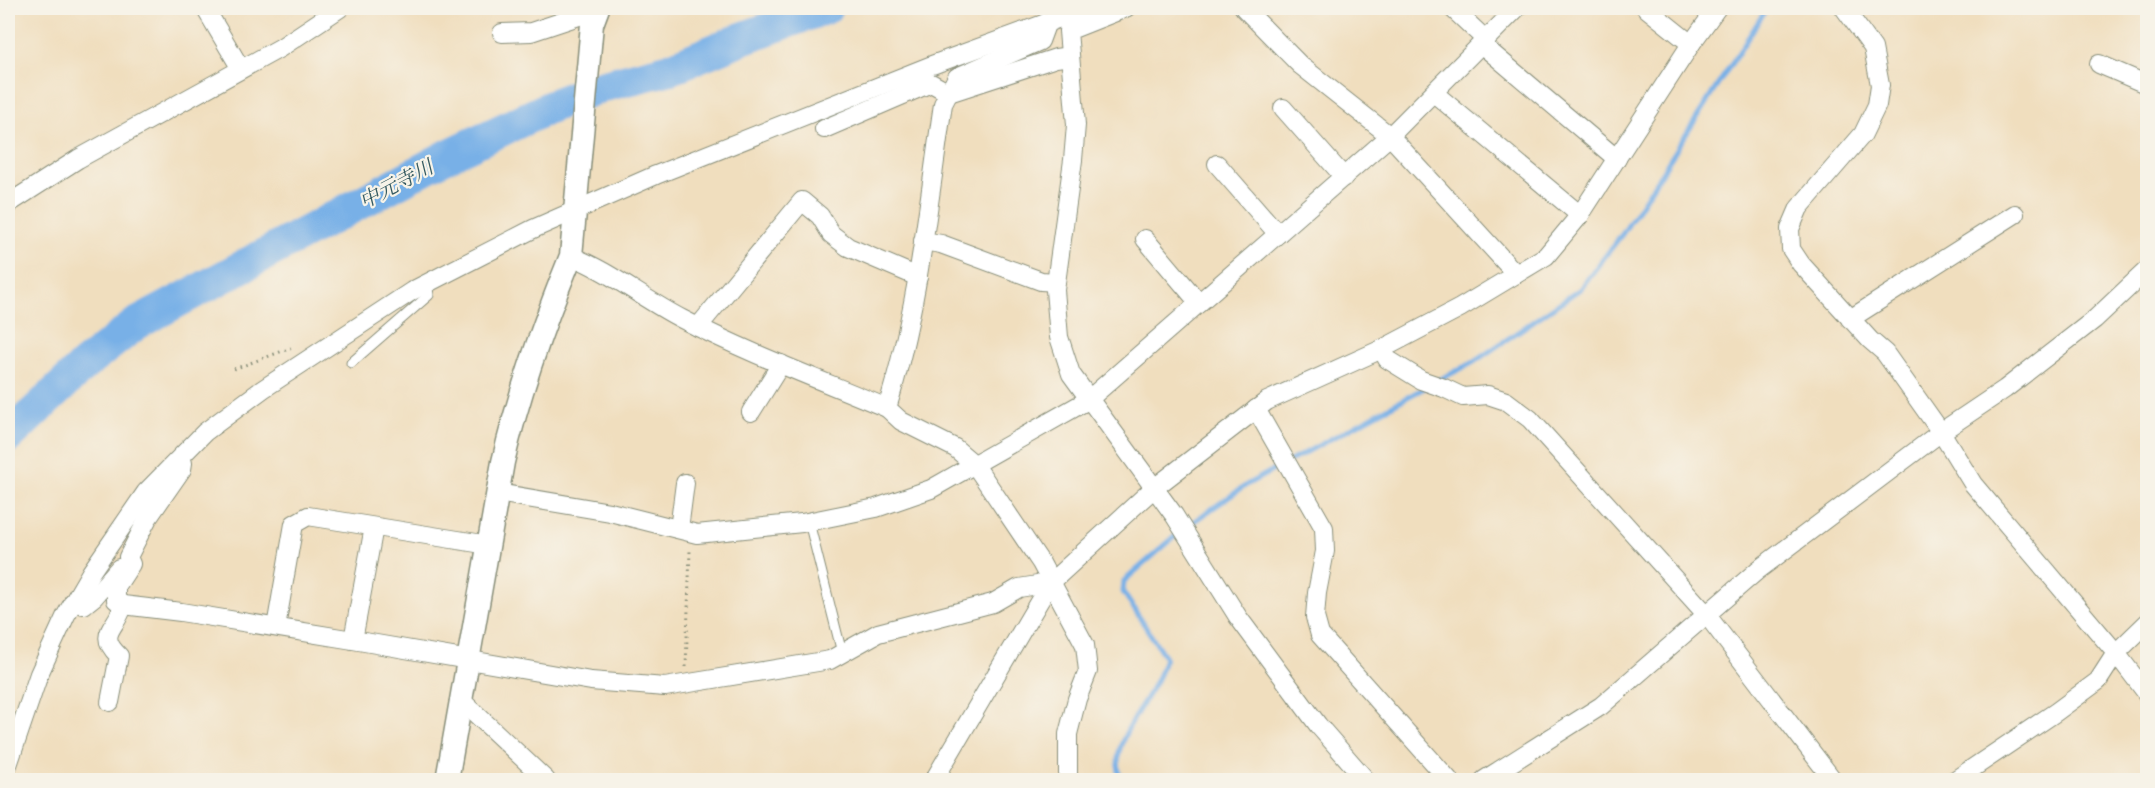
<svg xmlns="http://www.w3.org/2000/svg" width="2155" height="788" font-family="Alegreya,'Noto Serif JP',serif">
<rect width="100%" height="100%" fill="#f7f3e8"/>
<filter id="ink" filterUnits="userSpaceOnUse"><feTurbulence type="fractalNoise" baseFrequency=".0167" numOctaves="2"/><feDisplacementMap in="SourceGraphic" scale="12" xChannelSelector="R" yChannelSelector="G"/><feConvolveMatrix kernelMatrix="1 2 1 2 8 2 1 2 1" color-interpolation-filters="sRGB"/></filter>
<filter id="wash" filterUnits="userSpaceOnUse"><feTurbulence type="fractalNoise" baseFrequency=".008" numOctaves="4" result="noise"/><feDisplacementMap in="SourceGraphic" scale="24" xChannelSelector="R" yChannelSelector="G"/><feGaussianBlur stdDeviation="1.35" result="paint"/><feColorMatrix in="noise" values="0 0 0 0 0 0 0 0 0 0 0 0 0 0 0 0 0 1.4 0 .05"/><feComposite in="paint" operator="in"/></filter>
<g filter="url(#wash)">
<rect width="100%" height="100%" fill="#f0debe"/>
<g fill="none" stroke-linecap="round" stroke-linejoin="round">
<g stroke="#78b0e7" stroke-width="5">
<path d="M 1437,381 L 1474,362 L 1580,289 L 1623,233 L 1767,8"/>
<path d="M 1120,780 C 1119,772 1117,760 1119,752 C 1128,717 1157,691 1165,657 L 1123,592 L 1124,581 L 1187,526 L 1248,484 L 1426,387"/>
</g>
<path stroke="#78b0e7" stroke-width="33" d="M 8,437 L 84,365 L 136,324 L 449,155 L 563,101 L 602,86 L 669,69 L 743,38 L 826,8"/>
</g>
</g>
<g filter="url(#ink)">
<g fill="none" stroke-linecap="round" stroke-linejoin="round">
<g stroke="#888e79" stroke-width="11">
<g id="service">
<path d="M 351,363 L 429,295 L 427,283"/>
<path d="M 809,522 L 842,653"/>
</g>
</g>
<g stroke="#888e79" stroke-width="20">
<g id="minor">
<path d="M 205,8 L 241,69"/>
<path d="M 1126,8 L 1068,31 L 1076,125 L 1073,160 L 1055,290 L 1059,337 L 1071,374 L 1174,515 L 1238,617 L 1318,725 L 1366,780"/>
<path d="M 1244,8 L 1300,65 L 1390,136 L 1517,8"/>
<path d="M 1452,8 L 1486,40"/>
<path d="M 1646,8 L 1691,44"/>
<path d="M 1844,8 L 1873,48 L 1880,85 L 1877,105 L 1863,134 L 1799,208 L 1790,229 L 1791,249 L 1801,264 L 1870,340 L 1885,353 L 1941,432 L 1973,484 L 2116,653 L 2148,695"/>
<path d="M 502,33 L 531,32 L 597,10"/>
<path d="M 1481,44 L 1617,159"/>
<path d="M 2099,64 L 2148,85"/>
<path d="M 1434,93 L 1580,215"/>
<path d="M 1283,108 L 1344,177"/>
<path d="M 824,129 L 931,83 L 949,93 L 1056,58 L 1070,56"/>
<path d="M 1217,164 L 1278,234"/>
<path d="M 8,204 L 78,159 L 280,48 L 340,8"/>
<path d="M 1145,239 L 1199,303"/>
<path d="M 923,241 L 941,244 L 1041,281 L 1056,282"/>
<path d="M 571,256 C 609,271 645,300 682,319 C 748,353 818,379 887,408 L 901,421 L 955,448 L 975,465 L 1041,563 L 1085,645 L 1088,671 L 1077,699 L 1068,734 L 1068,780"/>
<path d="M 1850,319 L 2015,214"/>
<path d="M 698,327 L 802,201 L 820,216 L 831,234 L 848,247 L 918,277"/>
<path d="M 1382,349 L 1387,359 L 1421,380 L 1444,388 L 1463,397 L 1488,395 L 1506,401 L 1530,419 L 1706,614 L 1833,780"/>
<path d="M 887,408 C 918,309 928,206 943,104 L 957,77 L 1040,41 L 1047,22"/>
<path d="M 1256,409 L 1324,528 L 1325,551 L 1317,593 L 1315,617 L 1320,635 L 1449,780"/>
<path d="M 751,412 L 781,364"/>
<path d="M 183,463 L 182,469 L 148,518 L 128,557 L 131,564 L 116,587 L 116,600 L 123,605 L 181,612 L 353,640 L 591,681 L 665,687 L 830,660 L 878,633 L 993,603 L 1019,588 L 1050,583"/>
<path d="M 498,493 L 610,512 L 697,534 L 802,523 L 876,508 L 931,489 L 1088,400 L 1390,136 L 1516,274"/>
<path d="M 679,529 L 685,483"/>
<path d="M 73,602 L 84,605 L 94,597 L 119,568"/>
<path d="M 276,627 L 294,524 L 308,516 L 489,545"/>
<path d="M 353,640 L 374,527"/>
<path d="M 461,700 L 546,780"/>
<path d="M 110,702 L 119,656 C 95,633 118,628 123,605"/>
<path d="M 8,765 L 39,674 L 66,615 L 91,572 L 146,492 L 205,432 L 263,389 L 412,291 L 533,229 L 656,175 L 932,65 L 1087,8"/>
<path d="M 934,780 L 1050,583 L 1153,489 L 1267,401 L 1382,349 L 1460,308 L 1546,256 L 1580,215 L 1691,44 L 1717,8"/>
<path d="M 1484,780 L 1601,706 L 1758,570 L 1941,432 L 2005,389 L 2095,319 L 2148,269"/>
<path d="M 1955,780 L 2056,712 L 2098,681 L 2116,653 L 2148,622"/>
</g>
</g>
<g stroke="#888e79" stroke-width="25">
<path id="tertiary" d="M 447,780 L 503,462 C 519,392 544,322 571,256 L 592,24 L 598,8"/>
</g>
<g stroke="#888e79" stroke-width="3" stroke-dasharray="1.5 4.5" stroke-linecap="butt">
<path d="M 234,369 L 291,348"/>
<path d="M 686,667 L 690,551"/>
</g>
<use href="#service" stroke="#fff" stroke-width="9"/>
<use href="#minor" stroke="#fff" stroke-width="18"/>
<use href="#tertiary" stroke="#fff" stroke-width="22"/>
</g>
</g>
<g text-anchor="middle" stroke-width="4.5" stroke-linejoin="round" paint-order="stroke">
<g font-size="20" font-style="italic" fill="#355a61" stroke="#f7f3e8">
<text transform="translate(396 184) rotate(-28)" y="7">中元寺川</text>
</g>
</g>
<rect width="2155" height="788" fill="none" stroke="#f7f3e8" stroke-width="30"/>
</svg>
